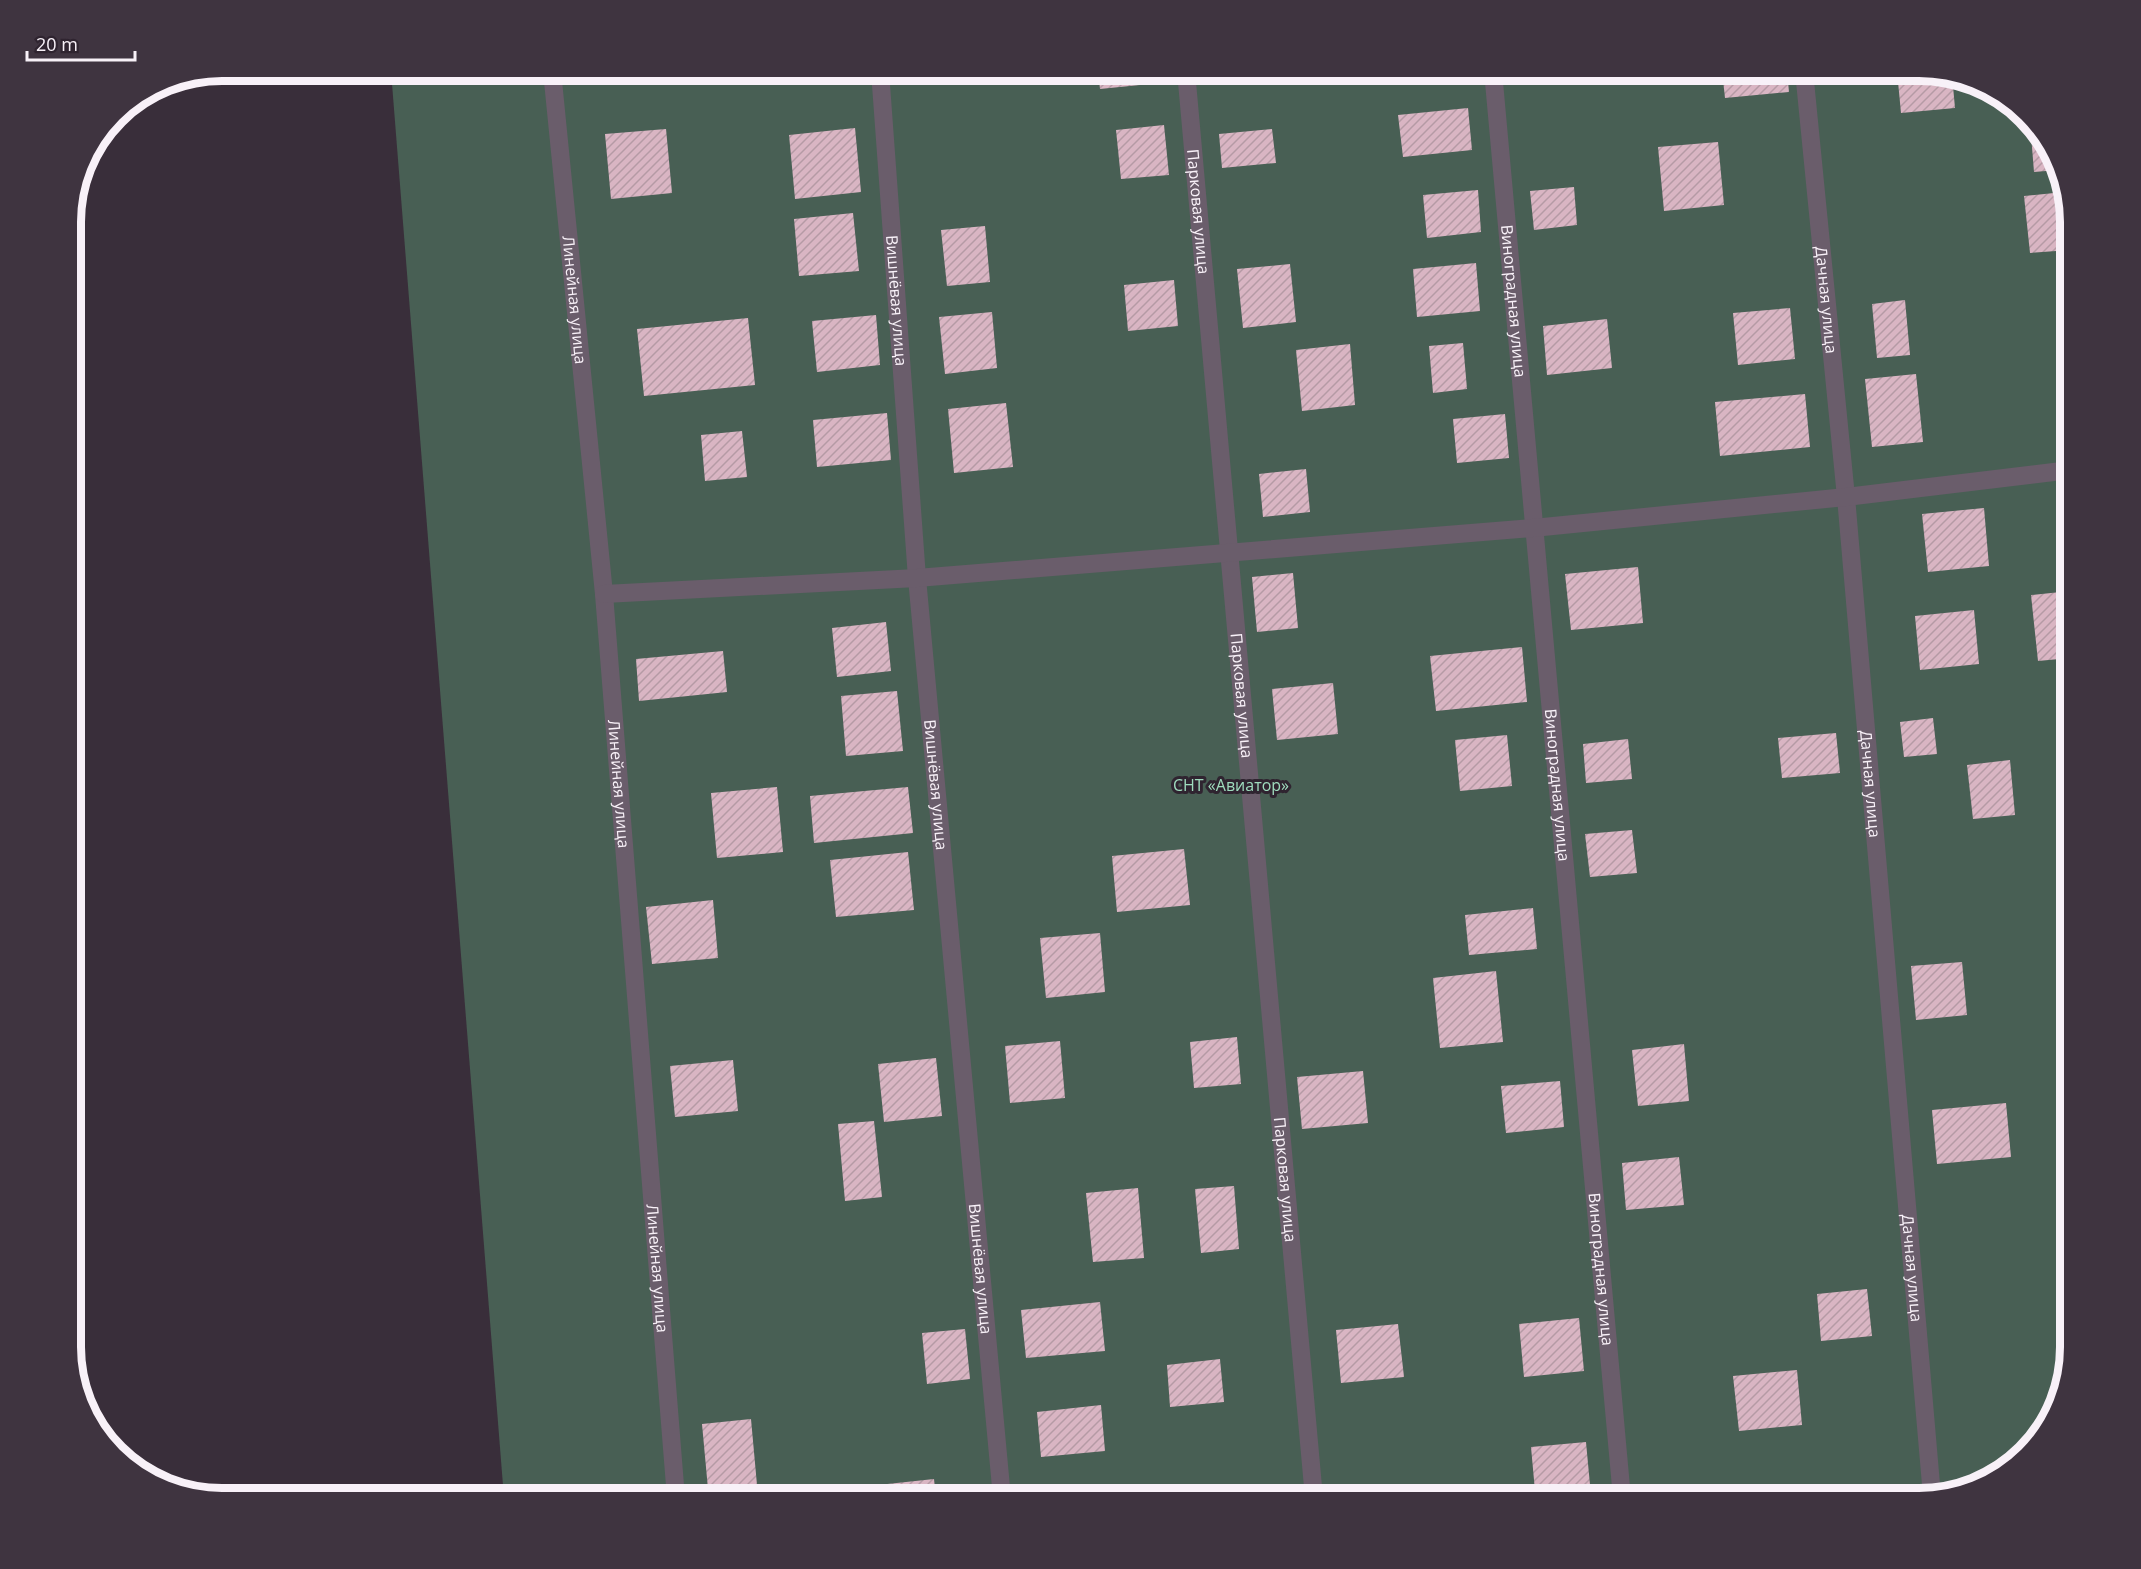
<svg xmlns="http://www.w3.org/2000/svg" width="2141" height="1569" font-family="'Open Sans',sans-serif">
<defs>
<pattern id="building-hatch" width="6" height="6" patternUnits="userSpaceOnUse" patternTransform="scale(1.5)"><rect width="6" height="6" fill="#d9b5c3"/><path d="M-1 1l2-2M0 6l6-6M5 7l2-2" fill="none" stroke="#b59aa5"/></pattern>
</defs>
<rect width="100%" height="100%" fill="#392e3a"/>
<path fill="#485f54" d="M 391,71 L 1920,71 L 1968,78 L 2011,102 L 2055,155 L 2070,221 L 2070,1348 L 2062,1396 L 2039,1439 L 1986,1483 L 1919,1498 L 504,1498 Z"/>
<g fill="url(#building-hatch)">
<path d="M 1098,71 L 1159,71 L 1160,83 L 1100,89 Z"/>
<path d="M 1409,71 L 1463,71 L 1464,73 L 1410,78 Z"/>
<path d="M 1722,71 L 1787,71 L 1789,92 L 1725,98 Z"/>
<path d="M 1897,71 L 1920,71 L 1952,76 L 1955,108 L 1901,113 Z"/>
<path d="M 1468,108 L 1472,150 L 1403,157 L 1398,115 Z"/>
<path d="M 1164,125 L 1169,175 L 1121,179 L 1116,130 Z"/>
<path d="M 855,128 L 861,192 L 795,199 L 789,135 Z"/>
<path d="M 666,129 L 672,193 L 611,199 L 605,134 Z"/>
<path d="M 1272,129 L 1276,163 L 1222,168 L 1219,134 Z"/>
<path d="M 2031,135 L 2038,135 L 2055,155 L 2058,170 L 2034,172 Z"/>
<path d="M 1718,142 L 1724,205 L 1664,211 L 1658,147 Z"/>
<path d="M 1574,187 L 1577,225 L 1534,230 L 1530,191 Z"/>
<path d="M 1478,190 L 1481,232 L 1427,238 L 1423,195 Z"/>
<path d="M 2064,192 L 2070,221 L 2070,250 L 2030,253 L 2024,196 Z"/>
<path d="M 853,213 L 859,271 L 799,276 L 794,219 Z"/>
<path d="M 985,226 L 990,282 L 947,286 L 941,230 Z"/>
<path d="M 1476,263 L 1480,311 L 1417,317 L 1413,269 Z"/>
<path d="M 1290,264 L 1296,322 L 1243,328 L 1237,269 Z"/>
<path d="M 1174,280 L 1178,326 L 1128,331 L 1124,285 Z"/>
<path d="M 1905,300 L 1910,355 L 1877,358 L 1872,304 Z"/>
<path d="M 1790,308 L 1795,359 L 1738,365 L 1733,313 Z"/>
<path d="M 992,312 L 997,368 L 945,374 L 939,317 Z"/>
<path d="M 876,315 L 880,365 L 817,372 L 812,321 Z"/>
<path d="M 748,318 L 755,385 L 644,396 L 637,329 Z"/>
<path d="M 1607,319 L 1612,368 L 1547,375 L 1543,326 Z"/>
<path d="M 1463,343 L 1467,389 L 1433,393 L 1429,346 Z"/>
<path d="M 1350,344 L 1355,405 L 1302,411 L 1296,350 Z"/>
<path d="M 1916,374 L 1923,442 L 1872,447 L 1865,379 Z"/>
<path d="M 1805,394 L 1810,447 L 1720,456 L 1715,402 Z"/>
<path d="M 1006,403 L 1013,467 L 954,473 L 948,409 Z"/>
<path d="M 887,413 L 891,460 L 817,467 L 813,420 Z"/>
<path d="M 1505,414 L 1509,458 L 1457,463 L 1453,419 Z"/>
<path d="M 742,431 L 747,477 L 705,481 L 701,435 Z"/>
<path d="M 1306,469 L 1310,512 L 1263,517 L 1259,474 Z"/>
<path d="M 1984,508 L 1989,566 L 1928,572 L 1922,514 Z"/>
<path d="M 1638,567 L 1643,623 L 1571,630 L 1565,574 Z"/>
<path d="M 1293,573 L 1298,628 L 1257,632 L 1252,577 Z"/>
<path d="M 2070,591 L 2070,658 L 2038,661 L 2031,595 Z"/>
<path d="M 1974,610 L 1979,664 L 1920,670 L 1915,616 Z"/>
<path d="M 886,622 L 891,671 L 837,677 L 832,628 Z"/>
<path d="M 1522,647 L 1527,702 L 1436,711 L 1430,656 Z"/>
<path d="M 723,651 L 727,692 L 639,701 L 636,659 Z"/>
<path d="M 1333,683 L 1338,734 L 1277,740 L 1272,689 Z"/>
<path d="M 897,691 L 903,751 L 846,756 L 841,696 Z"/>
<path d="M 1933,718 L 1937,754 L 1904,757 L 1900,722 Z"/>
<path d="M 1836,733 L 1840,773 L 1782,778 L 1778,738 Z"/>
<path d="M 1507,735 L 1512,786 L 1460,791 L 1455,740 Z"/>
<path d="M 1628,739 L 1632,779 L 1586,783 L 1583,744 Z"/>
<path d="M 2010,760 L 2015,815 L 1973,819 L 1967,765 Z"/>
<path d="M 777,787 L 783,852 L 717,858 L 711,793 Z"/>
<path d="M 908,787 L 913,833 L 814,843 L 810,796 Z"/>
<path d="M 1632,830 L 1637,873 L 1590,877 L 1585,834 Z"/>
<path d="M 1184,849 L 1190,905 L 1117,912 L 1112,856 Z"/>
<path d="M 908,852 L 914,910 L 836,917 L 830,860 Z"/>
<path d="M 713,900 L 718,958 L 652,964 L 646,907 Z"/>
<path d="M 1533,908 L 1537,949 L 1469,955 L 1465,915 Z"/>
<path d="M 1100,933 L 1105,992 L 1046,998 L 1040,938 Z"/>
<path d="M 1962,962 L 1967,1015 L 1916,1020 L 1911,966 Z"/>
<path d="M 1496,971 L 1503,1042 L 1440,1048 L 1433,978 Z"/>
<path d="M 1237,1037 L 1241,1084 L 1194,1088 L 1190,1042 Z"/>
<path d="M 1060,1041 L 1065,1098 L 1010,1103 L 1005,1046 Z"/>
<path d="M 1684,1044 L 1689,1101 L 1638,1106 L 1632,1050 Z"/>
<path d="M 936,1058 L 942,1116 L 884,1122 L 878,1064 Z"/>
<path d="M 733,1060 L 738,1111 L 675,1117 L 670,1066 Z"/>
<path d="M 1363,1071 L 1368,1123 L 1302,1129 L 1297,1077 Z"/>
<path d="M 1560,1081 L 1564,1127 L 1506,1133 L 1501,1086 Z"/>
<path d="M 2006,1103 L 2011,1157 L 1937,1164 L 1932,1110 Z"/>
<path d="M 874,1121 L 882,1197 L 845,1201 L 838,1124 Z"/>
<path d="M 1679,1157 L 1684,1205 L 1626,1210 L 1622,1163 Z"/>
<path d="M 1234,1186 L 1239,1249 L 1201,1253 L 1195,1189 Z"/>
<path d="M 1138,1188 L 1144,1258 L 1093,1262 L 1086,1193 Z"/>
<path d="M 1867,1289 L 1872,1336 L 1821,1341 L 1817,1294 Z"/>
<path d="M 1100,1302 L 1105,1351 L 1026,1358 L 1021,1310 Z"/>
<path d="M 1579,1318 L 1584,1371 L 1524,1377 L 1519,1324 Z"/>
<path d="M 1398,1324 L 1404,1377 L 1341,1383 L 1336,1330 Z"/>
<path d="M 965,1329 L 970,1379 L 927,1384 L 922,1333 Z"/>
<path d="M 1220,1359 L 1224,1402 L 1170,1407 L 1167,1365 Z"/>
<path d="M 1797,1370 L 1802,1425 L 1739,1431 L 1733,1376 Z"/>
<path d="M 1101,1405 L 1105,1451 L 1041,1457 L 1037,1412 Z"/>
<path d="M 751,1419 L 757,1485 L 708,1489 L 702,1424 Z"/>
<path d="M 1586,1442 L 1590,1485 L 1535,1491 L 1531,1447 Z"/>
<path d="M 934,1479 L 936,1498 L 880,1498 L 878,1485 Z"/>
<path d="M 1899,1493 L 1900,1498 L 1863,1498 L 1863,1497 Z"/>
</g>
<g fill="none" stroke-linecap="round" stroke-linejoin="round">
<g stroke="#6a5d6b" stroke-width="18">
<path id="s1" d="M 552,71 L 604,594 L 676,1498"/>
<path id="s2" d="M 880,71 L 917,578 L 1002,1498"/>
<path id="s3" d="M 1186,71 L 1314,1498"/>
<path id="s4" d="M 1493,71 L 1622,1498"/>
<path id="s5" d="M 1804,71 L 1846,497 L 1932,1496"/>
<path d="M 604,594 L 917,578 L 1533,528 L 1846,497 L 2070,470"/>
</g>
</g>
<g text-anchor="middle" stroke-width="6" stroke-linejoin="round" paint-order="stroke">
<g font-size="16" fill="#f8f1f8" stroke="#2f2430">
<text dy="6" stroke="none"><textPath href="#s3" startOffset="141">Парковая улица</textPath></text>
<text dy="6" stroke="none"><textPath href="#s5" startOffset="230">Дачная улица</textPath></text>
<text dy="6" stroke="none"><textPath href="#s1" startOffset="230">Линейная улица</textPath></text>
<text dy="6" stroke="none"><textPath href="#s2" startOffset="230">Вишнёвая улица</textPath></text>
<text dy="6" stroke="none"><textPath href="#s4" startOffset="231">Виноградная улица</textPath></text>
<text dy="6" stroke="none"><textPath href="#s3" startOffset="627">Парковая улица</textPath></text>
<text dy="6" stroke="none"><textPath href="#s5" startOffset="716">Дачная улица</textPath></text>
<text dy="6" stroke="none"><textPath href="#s1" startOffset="716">Линейная улица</textPath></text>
<text dy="6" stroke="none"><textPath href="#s2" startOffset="716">Вишнёвая улица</textPath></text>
<text dy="6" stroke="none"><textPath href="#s4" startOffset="717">Виноградная улица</textPath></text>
<text dy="6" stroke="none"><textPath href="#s3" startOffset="1113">Парковая улица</textPath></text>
<text dy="6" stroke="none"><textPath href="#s5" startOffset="1202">Дачная улица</textPath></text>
<text dy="6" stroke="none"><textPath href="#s1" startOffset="1202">Линейная улица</textPath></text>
<text dy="6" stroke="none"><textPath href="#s2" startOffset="1202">Вишнёвая улица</textPath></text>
<text dy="6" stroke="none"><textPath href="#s4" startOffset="1203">Виноградная улица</textPath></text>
</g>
<g font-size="16" fill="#9fdcbe" stroke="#2f2430">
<text x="1231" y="791">СНТ «Авиатор»</text>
</g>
</g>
<path d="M0 0H2141V1569H0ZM222 81H1919A141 141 0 0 1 2060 222V1347A141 141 0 0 1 1919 1488H222A141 141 0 0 1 81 1347V222A141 141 0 0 1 222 81Z" fill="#3f3440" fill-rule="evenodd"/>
<path fill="none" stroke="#f8f1f8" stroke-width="8" d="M222 81H1919A141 141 0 0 1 2060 222V1347A141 141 0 0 1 1919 1488H222A141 141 0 0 1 81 1347V222A141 141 0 0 1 222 81Z"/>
<path d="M27 51v9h108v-9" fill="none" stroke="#f8f1f8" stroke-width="3"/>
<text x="36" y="51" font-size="18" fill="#f8f1f8" stroke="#2f2430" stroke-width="4.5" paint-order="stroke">20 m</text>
</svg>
